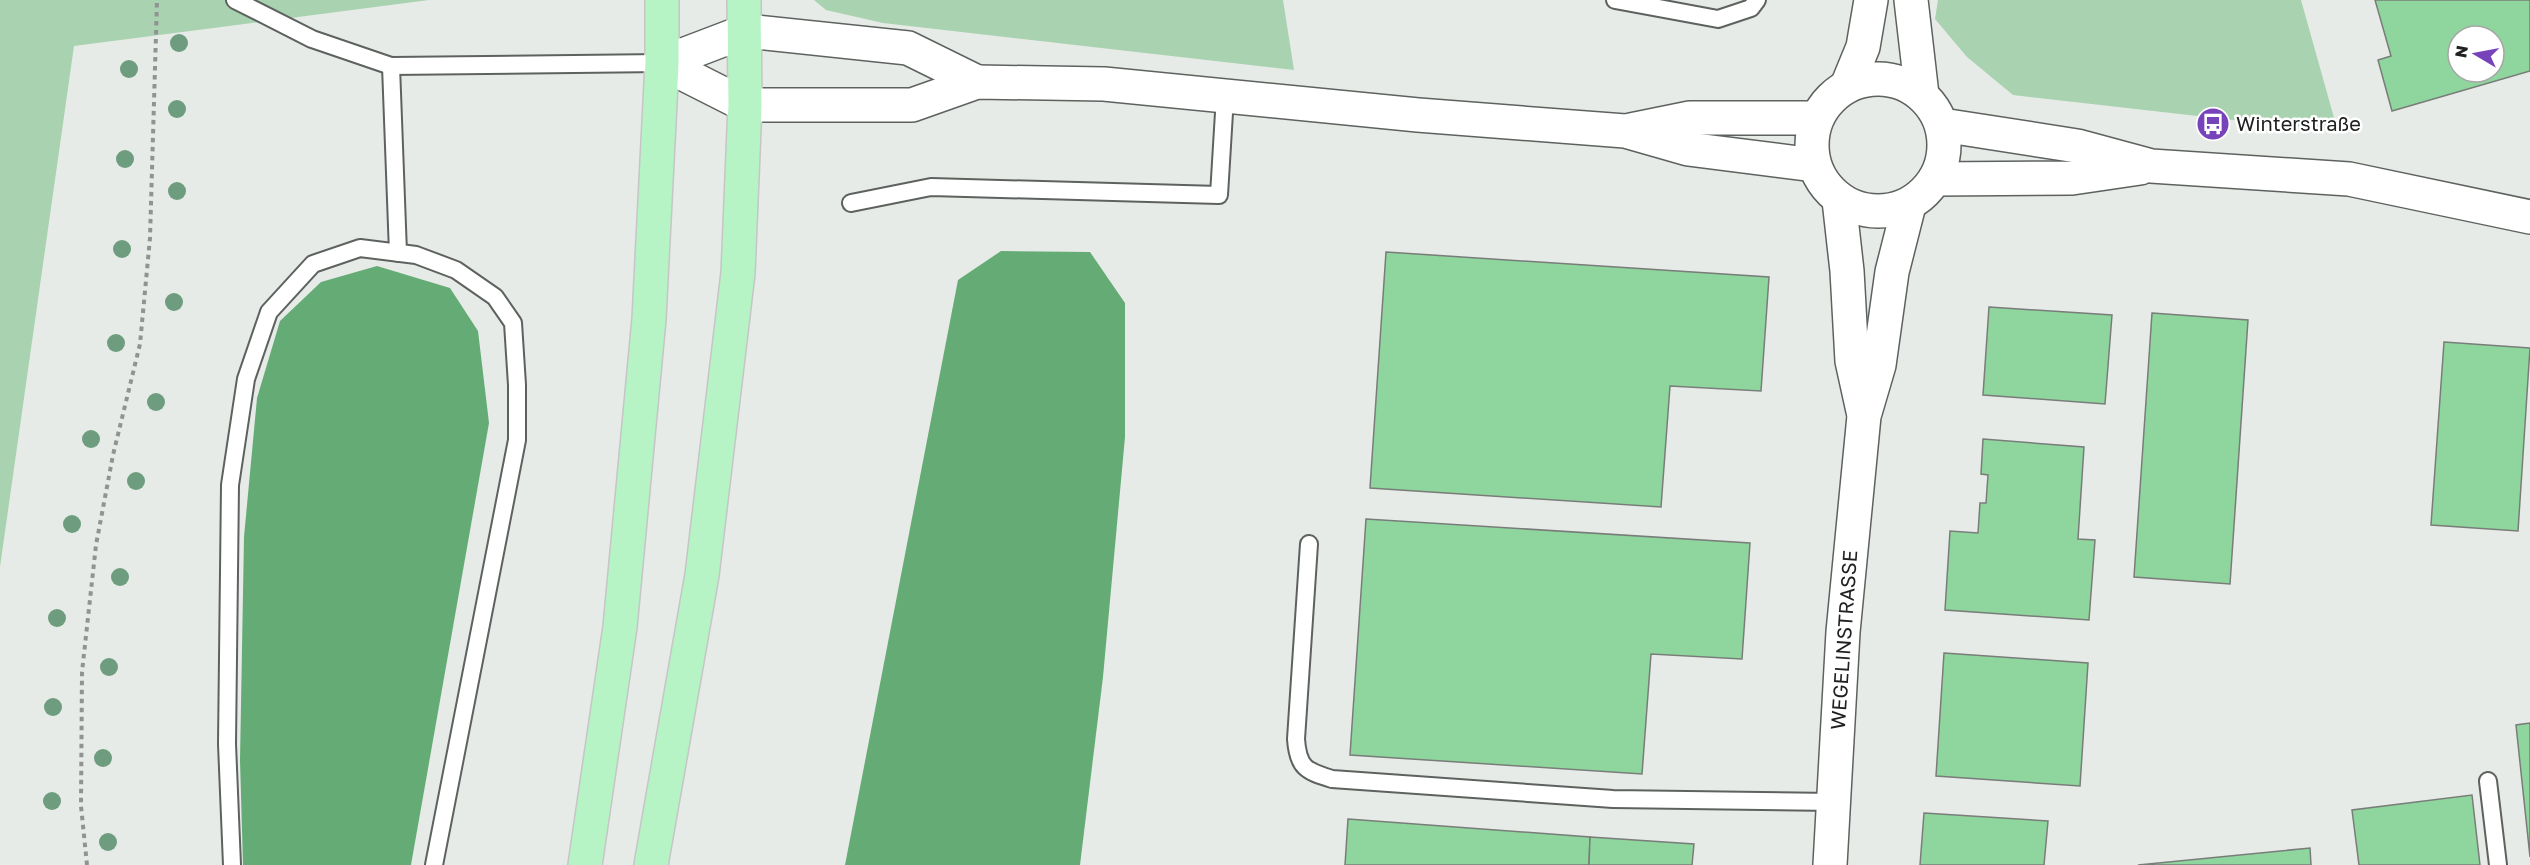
<svg xmlns="http://www.w3.org/2000/svg" width="2530" height="865" font-family="'Golos Text',sans-serif">
	<style>
		.green { fill: #a9d2b0 }
		.water { fill: #65ab75 }
		.building { fill: #8fd69e; stroke: #797d79; stroke-width: 1.5; fill-rule: evenodd }
		.lines { fill: none; stroke-linecap: round; stroke-linejoin: round }
		.lane-casing { stroke: #5e625f; stroke-width: 20 }
		.street-casing { stroke: #5e625f; stroke-width: 36 }
		.primary-casing { stroke: #c5c6c5; stroke-width: 36 }
		.path { stroke: #909391; stroke-width: 4; stroke-dasharray: 4.5 4.5; stroke-linecap: butt }
		.lane { stroke: #fff; stroke-width: 16 }
		.street { stroke: #fff; stroke-width: 33 }
		.primary { stroke: #b6f3c5; stroke-width: 33 }
		.tree { fill: #6d9c7e }
		.labels { text-anchor: middle; stroke-width: 5; stroke-linejoin: round; paint-order: stroke }
		.poi-label { font-size: 20px; fill: #202221; stroke: #fff; text-anchor: start }
		.street-label { font-size: 20px; fill: #202221; stroke: #fff }
	</style>
	<rect width="100%" height="100%" fill="#e7ebe7"/>
	<!-- green -->
	<g class="green">
		<polygon points="0,0 429,0 74,46 0,567"/>
		<polygon points="814,0 1283,0 1294,70 883,23 826,10"/>
		<polygon points="1938,0 2301,0 2338,132 2013,95 1967,57 1935,19"/>
	</g>
	<!-- water -->
	<g class="water">
		<polygon points="1001,251 1090,252 1125,303 1125,437 1103,677 1080,865 845,865 958,280"/>
		<polygon points="377,266 450,288 478,331 489,423 411,865 243,865 240,760 244,537 257,398 280,321 321,282"/>
	</g>
	<!-- building -->
	<g class="building">
		<path d="M2375 0H2530V71L2392 111 2378 60 2391 56ZM2458 36H2494V72H2458Z"/>
		<polygon points="1386,252 1769,277 1761,391 1670,386 1661,507 1370,488"/>
		<polygon points="1989,307 2112,315 2105,404 1983,395"/>
		<polygon points="2152,313 2248,320 2230,584 2134,577"/>
		<polygon points="2444,342 2530,348 2518,531 2431,525"/>
		<polygon points="1983,439 2084,447 2078,539 2095,540 2089,620 1945,610 1950,531 1978,533 1980,503 1986,503 1988,475 1981,474"/>
		<polygon points="1366,519 1750,543 1742,659 1651,654 1642,774 1350,755"/>
		<polygon points="1944,653 2088,663 2080,786 1936,776"/>
		<polygon points="2530,723 2530,857 2516,725"/>
		<polygon points="2472,795 2480,865 2359,865 2352,810"/>
		<polygon points="1924,813 2048,821 2044,865 1920,865"/>
		<polygon points="1348,819 1590,837 1589,865 1345,865"/>
		<polygon points="1590,837 1694,844 1692,865 1589,865"/>
		<polygon points="2310,848 2311,865 2138,865"/>
	</g>
	<g class="lines">
		<!-- lane casing -->
		<g class="lane-casing">
			<g id="lane">
				<polyline points="235,0 312,39 391,66 662,63"/>
				<polyline points="1615,0 1718,19 1751,8 1757,0"/>
				<polyline points="391,66 398,253"/>
				<polyline points="851,203 931,187 1219,195 1225,96"/>
				<path d="M1309 544 1296 739C1298 768 1306 771 1332 779L1613 799 1834 802"/>
				<polyline points="2488,781 2498,865"/>
				<polyline points="232,865 227,744 230,485 246,379 269,312 313,264 360,248 416,255 456,270 495,297 513,323 517,385 517,440 434,865"/>
			</g>
		</g>
		<!-- street casing -->
		<g class="street-casing">
			<g id="street">
				<polyline points="1911,0 1922,95"/>
				<polyline points="662,63 745,105 912,105 977,82 1104,84 1418,115 1625,131 1688,149 1814,165"/>
				<polyline points="662,63 746,31 908,48 977,82"/>
				<circle cx="1878" cy="145" r="66"/>
				<polyline points="1847,86 1863,47 1871,0"/>
				<polyline points="1942,125 2077,146 2151,166 2349,179 2530,217"/>
				<polyline points="1631,130 1690,118 1817,118"/>
				<polyline points="1935,179 2072,178 2140,168"/>
				<polyline points="1839,200 1847,271 1852,361 1863,411"/>
				<polyline points="1830,865 1843,632 1864,416 1879,365 1892,272 1909,205"/>
			</g>
		</g>
		<!-- primary casing -->
		<g class="primary-casing">
			<g id="primary">
				<polyline points="585,865 620,627 649,319 662,63 662,0"/>
				<polyline points="651,865 702,575 738,273 745,105 744,0"/>
			</g>
		</g>
		<!-- path -->
		<polyline class="path" points="87,865 81,806 82,672 96,545 113,455 140,344 150,238 157,0"/>
		<!-- lane -->
		<use href="#lane" class="lane"/>
		<!-- street -->
		<use href="#street" class="street"/>
		<!-- primary -->
		<use href="#primary" class="primary"/>
	</g>
	<!-- trees -->
	<g class="tree">
		<circle cx="179" cy="43" r="9"/>
		<circle cx="129" cy="69" r="9"/>
		<circle cx="177" cy="109" r="9"/>
		<circle cx="125" cy="159" r="9"/>
		<circle cx="177" cy="191" r="9"/>
		<circle cx="122" cy="249" r="9"/>
		<circle cx="174" cy="302" r="9"/>
		<circle cx="116" cy="343" r="9"/>
		<circle cx="156" cy="402" r="9"/>
		<circle cx="91" cy="439" r="9"/>
		<circle cx="136" cy="481" r="9"/>
		<circle cx="72" cy="524" r="9"/>
		<circle cx="120" cy="577" r="9"/>
		<circle cx="57" cy="618" r="9"/>
		<circle cx="109" cy="667" r="9"/>
		<circle cx="53" cy="707" r="9"/>
		<circle cx="103" cy="758" r="9"/>
		<circle cx="52" cy="801" r="9"/>
		<circle cx="108" cy="842" r="9"/>
	</g>
	<!-- icons -->
	<defs>
		<g id="bus-disc" transform="scale(1.725)"><circle r="9.5" fill="#7743bb" stroke="#fff"/><path d="M-5-6H5V4H4V6H2V4H-2V6H-4V4H-5ZM-3.5-4V0h7V-4ZM-3.5 1.2v1.5H-2V1.2ZM2 1.2v1.5H3.5V1.2Z" fill="#fff"/></g>
	</defs>
	<g fill-rule="evenodd">
		<use href="#bus-disc" x="2213" y="124"/>
	</g>
	<g class="labels">
		<!-- poi labels -->
		<g class="poi-label">
			<text x="2236" y="131">Winterstraße</text>
		</g>
		<!-- street labels -->
		<g class="street-label">
			<text transform="translate(1844 640) rotate(-86)" y="7">WEGELINSTRASSE</text>
		</g>
	</g>
	<!-- north arrow -->
	<g transform="translate(2476 54) rotate(280)"><circle r="28" fill="#ffffff" stroke="#a6a7a6" stroke-width="1.5"/>
	<path d="M0-4.5L10 22L0 15L-10 22Z" fill="#7743bb"/>
	<text y="-9" font-size="16" font-weight="bold" text-anchor="middle" fill="#202221">N</text>
	</g>
</svg>
